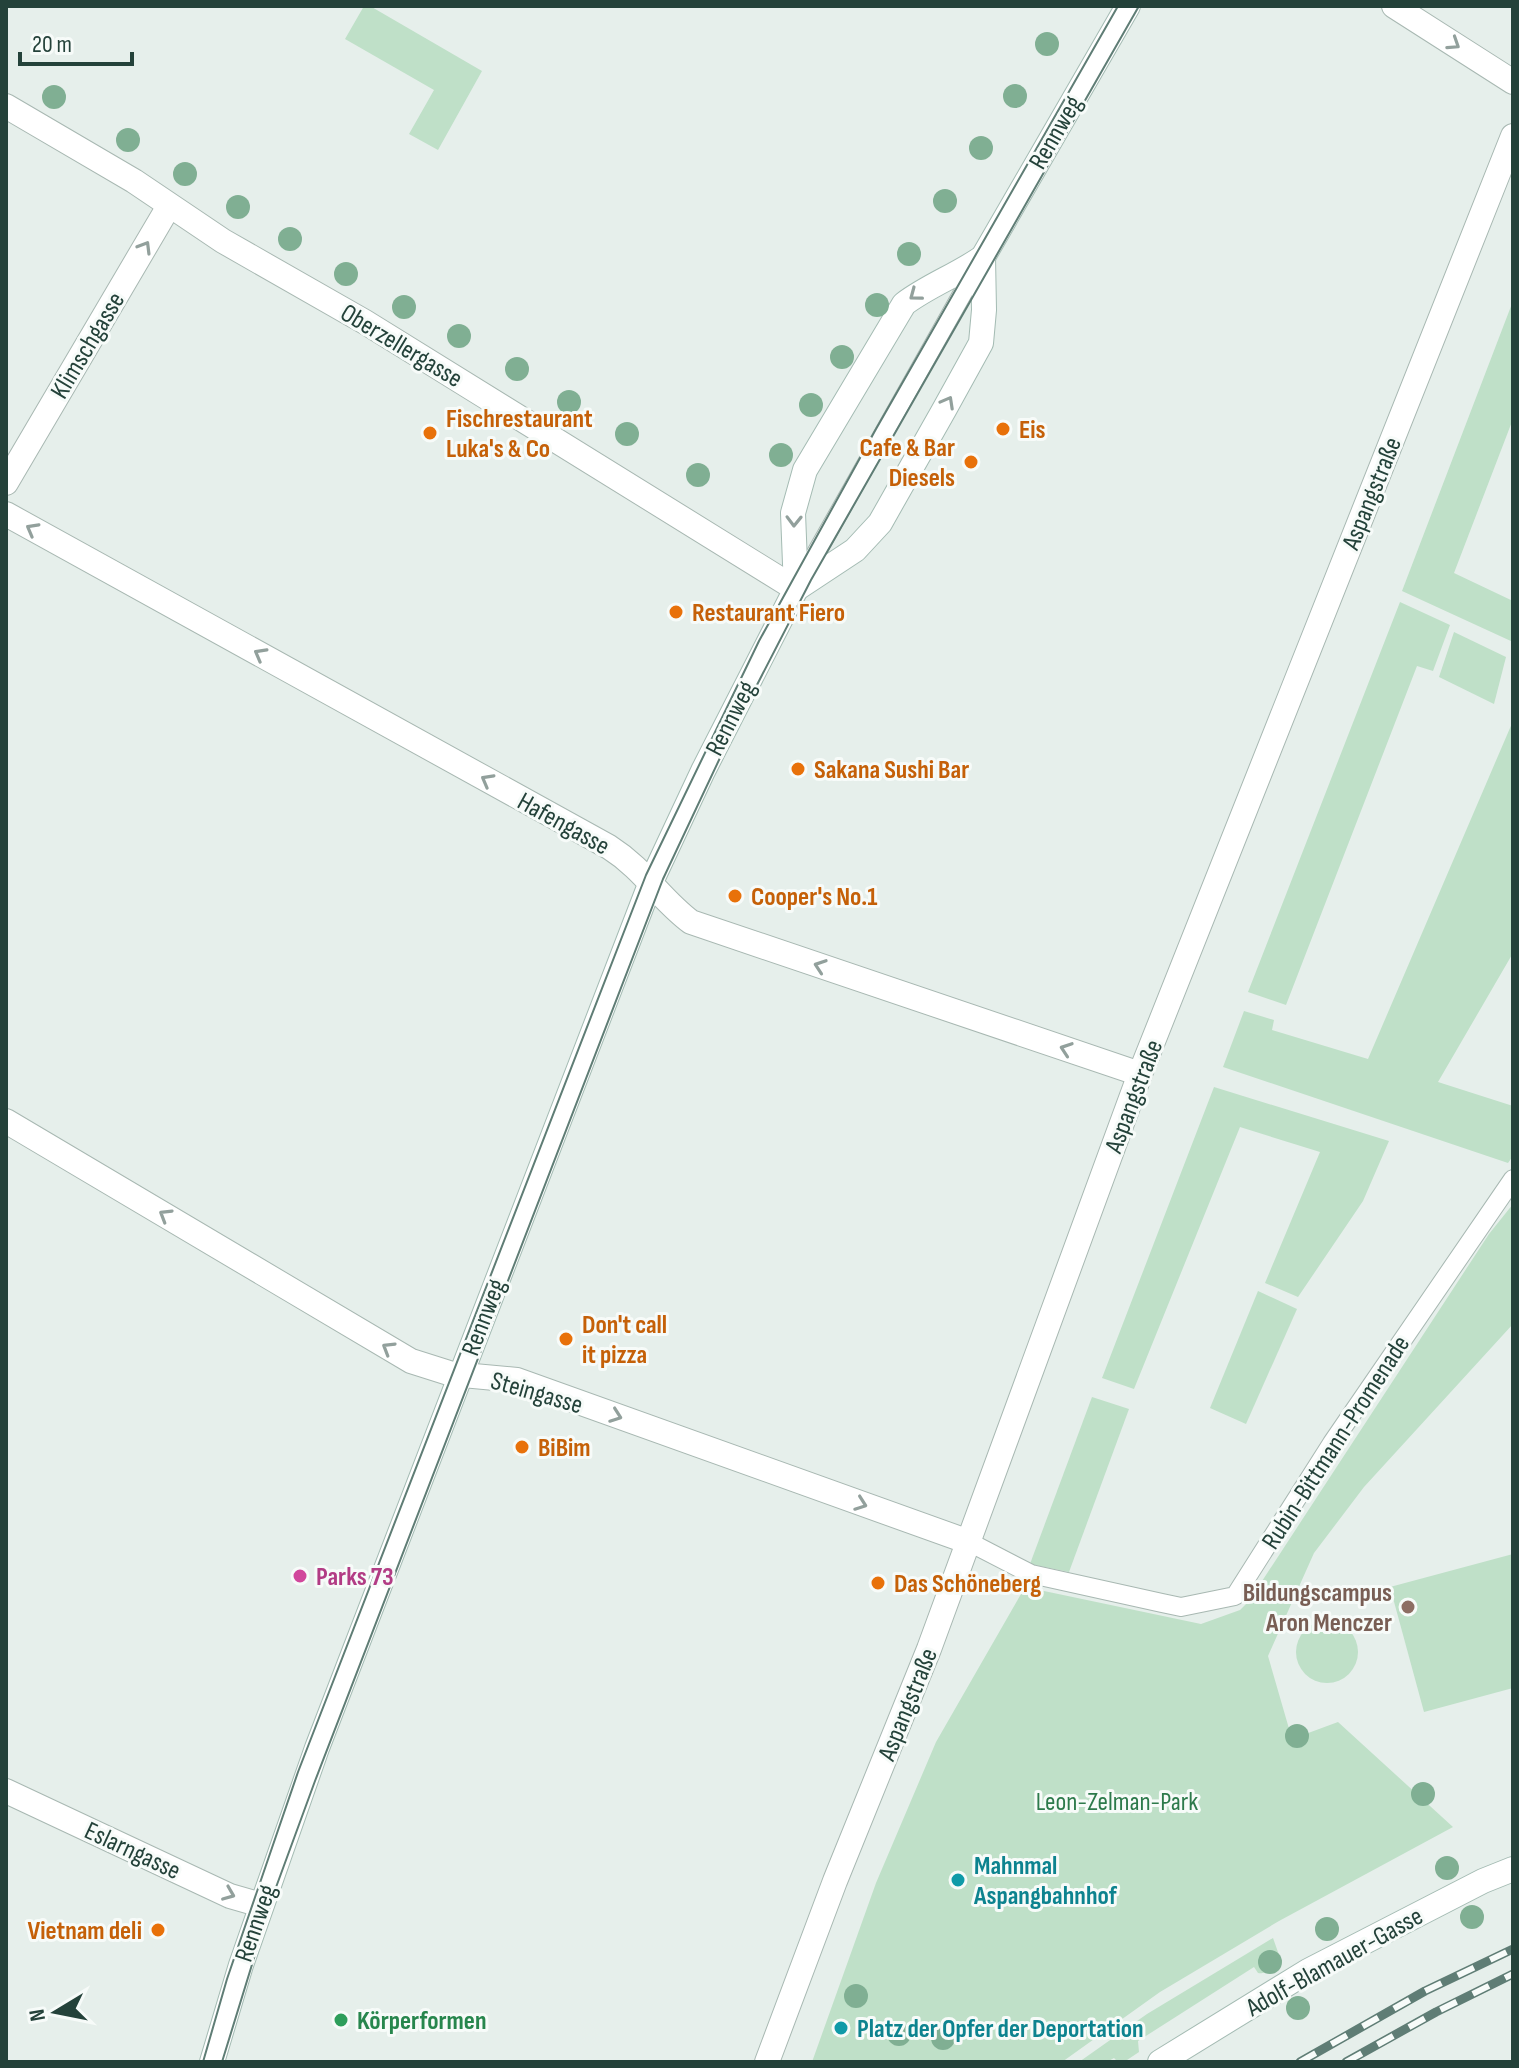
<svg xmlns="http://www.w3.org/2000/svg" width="1519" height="2068" font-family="'Sofia Sans Condensed',sans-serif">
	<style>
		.green { fill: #bfe0c8 }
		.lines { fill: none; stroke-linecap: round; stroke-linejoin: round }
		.lane-casing { stroke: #a8b8b2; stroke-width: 20 }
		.street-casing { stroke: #a8b8b2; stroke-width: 26 }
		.secondary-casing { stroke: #a4bbb3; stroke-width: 26 }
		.lane { stroke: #fff; stroke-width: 18 }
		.street { stroke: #fff; stroke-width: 24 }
		.secondary { stroke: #fff; stroke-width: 24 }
		.tram { stroke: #5f7d75; stroke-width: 2 }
		.rail-casing { stroke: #5f7d75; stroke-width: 9 }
		.rail { stroke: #f7fbf9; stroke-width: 6; stroke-dasharray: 18; stroke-linecap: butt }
		.tree { fill: #80af93 }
		.oneway { stroke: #92a09c }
		.food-dot { fill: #e8710a; stroke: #f7fbf9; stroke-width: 3 }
		.hotel-dot { fill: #d1479c; stroke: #f7fbf9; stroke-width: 3 }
		.education-dot { fill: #8d6e63; stroke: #f7fbf9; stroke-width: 3 }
		.culture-dot { fill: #0f9aa8; stroke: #f7fbf9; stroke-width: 3 }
		.leisure-dot { fill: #2e9e5b; stroke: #f7fbf9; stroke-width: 3 }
		.labels { text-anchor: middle; stroke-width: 6; stroke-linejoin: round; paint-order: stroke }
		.street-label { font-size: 26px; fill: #24423a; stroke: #f7fbf9 }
		.food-label { font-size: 26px; font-weight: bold; fill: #c56008; stroke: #f7fbf9; text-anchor: start }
		.hotel-label { font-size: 26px; font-weight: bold; fill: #b23c85; stroke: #f7fbf9; text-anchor: start }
		.education-label { font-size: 26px; font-weight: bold; fill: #785e54; stroke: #f7fbf9; text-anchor: end }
		.park-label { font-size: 26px; fill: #2d7a4b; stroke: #f7fbf9 }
		.culture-label { font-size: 26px; font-weight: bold; fill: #0d838f; stroke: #f7fbf9; text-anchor: start }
		.leisure-label { font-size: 26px; font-weight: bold; fill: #27864d; stroke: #f7fbf9; text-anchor: start }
	</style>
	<rect width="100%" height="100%" fill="#e6efeb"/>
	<!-- green -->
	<g class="green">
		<polygon points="364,6 370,6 482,71 438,150 409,134 434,90 345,39"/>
		<polygon points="1513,301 1513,419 1454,573 1513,601 1513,642 1402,591"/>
		<polygon points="1400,602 1450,625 1433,671 1417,666 1286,1005 1248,992"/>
		<polygon points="1454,632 1506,657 1494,704 1439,677"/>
		<polygon points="1513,721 1513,953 1438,1082 1513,1106 1513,1156 1508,1163 1223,1067 1244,1011 1274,1020 1272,1030 1368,1059"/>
		<polygon points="1214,1087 1389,1141 1363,1201 1298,1297 1265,1283 1320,1152 1240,1127 1134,1389 1102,1378"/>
		<polygon points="1513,1204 1513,1324 1364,1487 1314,1553 1268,1656 1292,1739 1338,1722 1453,1827 1279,1921 1160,1992 1062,2062 812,2062 876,1883 936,1742 1025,1587 1201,1624 1240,1610 1249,1601 1489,1234"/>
		<polygon points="1258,1291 1297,1309 1246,1424 1210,1408"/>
		<polygon points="1092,1397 1129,1409 1069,1572 1030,1564"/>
		<polygon points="1513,1554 1513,1688 1424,1712 1390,1587"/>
		<circle cx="1327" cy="1652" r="31"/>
		<path d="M1273 1938 1279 1955C1276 1965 1270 1975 1258 1973L1254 1967 1138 2041 1139 2052 1124 2062 1117 2061 1114 2058 1107 2062H1079L1147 2014Z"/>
	</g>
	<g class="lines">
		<!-- lane casing -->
		<g class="lane-casing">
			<g id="lane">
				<polyline points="797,587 983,257"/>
				<polyline points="969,1542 1031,1574 1162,1603 1181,1607 1235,1596 1332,1443 1513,1179"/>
			</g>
		</g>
		<!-- street casing -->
		<g class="street-casing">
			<g id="street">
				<polyline points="1394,6 1513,82"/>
				<polyline points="6,106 134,181 223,241 365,322 796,589"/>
				<polyline points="6,483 169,206"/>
				<path d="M6 514 609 847C645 870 659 898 691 922L1140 1074"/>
				<polyline points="6,1121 411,1361 452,1374 517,1380 969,1542"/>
				<polyline points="6,1791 230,1896 261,1905"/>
				<polyline points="767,2062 835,1881 929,1649 1140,1074 1513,136"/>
			</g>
		</g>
		<!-- secondary casing -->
		<g class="secondary-casing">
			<g id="secondary">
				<polyline points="796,589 855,550 880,523 944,410 981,343 984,310 983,257"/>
				<path d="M212 2062 241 1965 317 1748 651 882 703 771 796 589 793 513 805 470 904 304C929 285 958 275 983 257L1128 6"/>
				<polyline points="1160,2062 1308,1971 1483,1881 1513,1869"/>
			</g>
		</g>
		<!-- lane -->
		<use href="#lane" class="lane"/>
		<!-- street -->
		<use href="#street" class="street"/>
		<!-- secondary -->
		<use href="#secondary" class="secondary"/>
		<!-- tram -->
		<g class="tram">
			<polyline points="203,2062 227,1979 298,1772 646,875 759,641 876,429 1118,6"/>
			<polyline points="222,2062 275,1890 315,1781 663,879 727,743 811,580 1139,6"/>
		</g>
		<!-- rail casing -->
		<g class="rail-casing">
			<g id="rail">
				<polyline points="1300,2062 1425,1991 1513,1949"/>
				<polyline points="1346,2062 1436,2012 1513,1974"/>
			</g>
		</g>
		<!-- rail -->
		<use href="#rail" class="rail"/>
	</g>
	<!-- trees -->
	<g class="tree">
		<circle cx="1047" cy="44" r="12"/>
		<circle cx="1015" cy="96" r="12"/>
		<circle cx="54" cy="97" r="12"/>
		<circle cx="128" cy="140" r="12"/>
		<circle cx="981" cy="148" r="12"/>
		<circle cx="185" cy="174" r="12"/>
		<circle cx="945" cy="201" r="12"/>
		<circle cx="238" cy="207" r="12"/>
		<circle cx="290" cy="239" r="12"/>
		<circle cx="909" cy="254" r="12"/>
		<circle cx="346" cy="274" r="12"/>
		<circle cx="877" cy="305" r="12"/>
		<circle cx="404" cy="307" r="12"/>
		<circle cx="459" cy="336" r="12"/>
		<circle cx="842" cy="357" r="12"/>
		<circle cx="517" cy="369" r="12"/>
		<circle cx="569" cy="402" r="12"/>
		<circle cx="811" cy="405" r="12"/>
		<circle cx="627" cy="434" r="12"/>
		<circle cx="781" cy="455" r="12"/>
		<circle cx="698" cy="475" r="12"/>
		<circle cx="1297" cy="1736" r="12"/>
		<circle cx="1423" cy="1794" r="12"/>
		<circle cx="1447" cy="1868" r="12"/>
		<circle cx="1472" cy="1917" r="12"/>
		<circle cx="1327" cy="1929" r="12"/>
		<circle cx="1270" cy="1962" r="12"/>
		<circle cx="856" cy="1996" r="12"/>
		<circle cx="1298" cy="2008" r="12"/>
		<circle cx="899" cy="2034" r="12"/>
		<circle cx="943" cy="2038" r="12"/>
	</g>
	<!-- one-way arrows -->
	<defs><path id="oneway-chevron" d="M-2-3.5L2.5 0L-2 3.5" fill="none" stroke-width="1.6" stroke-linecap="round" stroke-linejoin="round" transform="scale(2)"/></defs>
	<g class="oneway">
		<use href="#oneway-chevron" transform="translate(1454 44) rotate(33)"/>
		<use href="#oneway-chevron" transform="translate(145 247) rotate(-59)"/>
		<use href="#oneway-chevron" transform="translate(915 295) rotate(143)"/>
		<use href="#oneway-chevron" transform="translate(948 402) rotate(-61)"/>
		<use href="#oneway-chevron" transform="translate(794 521) rotate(91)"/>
		<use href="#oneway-chevron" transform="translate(32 529) rotate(-151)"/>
		<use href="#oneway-chevron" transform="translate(260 654) rotate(-151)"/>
		<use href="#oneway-chevron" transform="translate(487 780) rotate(-151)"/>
		<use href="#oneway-chevron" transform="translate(820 966) rotate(-161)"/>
		<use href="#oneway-chevron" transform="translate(1066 1049) rotate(-161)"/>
		<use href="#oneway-chevron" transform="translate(165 1215) rotate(-149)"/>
		<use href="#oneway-chevron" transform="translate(388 1348) rotate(-149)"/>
		<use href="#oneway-chevron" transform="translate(616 1416) rotate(20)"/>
		<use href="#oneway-chevron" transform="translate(861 1504) rotate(20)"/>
		<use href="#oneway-chevron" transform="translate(229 1894) rotate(22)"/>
	</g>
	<!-- markers -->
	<g class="food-dot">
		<circle cx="1003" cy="429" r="8"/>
		<circle cx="430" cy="433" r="8"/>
		<circle cx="971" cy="462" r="8"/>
		<circle cx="676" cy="612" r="8"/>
		<circle cx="798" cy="769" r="8"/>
		<circle cx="735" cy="896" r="8"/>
		<circle cx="566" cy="1339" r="8"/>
		<circle cx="522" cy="1447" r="8"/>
		<circle cx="878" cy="1583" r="8"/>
		<circle cx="158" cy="1930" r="8"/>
	</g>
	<circle class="hotel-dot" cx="300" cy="1576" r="8"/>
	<circle class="education-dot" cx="1408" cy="1607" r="8"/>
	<g class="culture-dot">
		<circle cx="958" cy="1880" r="8"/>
		<circle cx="841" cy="2028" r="8"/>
	</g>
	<circle class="leisure-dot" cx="341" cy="2020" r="8"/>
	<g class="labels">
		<!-- street labels -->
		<g class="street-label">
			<text transform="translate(1055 132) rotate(-60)" y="9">Rennweg</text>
			<text transform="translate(87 345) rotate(-59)" y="9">Klimschgasse</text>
			<text transform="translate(402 345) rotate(31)" y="9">Oberzellergasse</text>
			<text transform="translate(1371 493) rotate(-68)" y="9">Aspangstraße</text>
			<text transform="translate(730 718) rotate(-63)" y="9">Rennweg</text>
			<text transform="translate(564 823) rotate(29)" y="9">Hafengasse</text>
			<text transform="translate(1133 1096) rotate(-69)" y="9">Aspangstraße</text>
			<text transform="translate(483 1317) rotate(-69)" y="9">Rennweg</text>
			<text transform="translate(537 1392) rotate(16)" y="9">Steingasse</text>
			<text transform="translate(1335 1442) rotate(-57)" y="9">Rubin-Bittmann-Promenade</text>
			<text transform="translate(907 1704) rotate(-68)" y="9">Aspangstraße</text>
			<text transform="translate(133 1850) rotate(25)" y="9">Eslarngasse</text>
			<text transform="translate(255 1923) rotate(-71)" y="9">Rennweg</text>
			<text transform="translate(1334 1961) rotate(-29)" y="9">Adolf-Blamauer-Gasse</text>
		</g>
		<!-- food labels -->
		<g class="food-label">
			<text x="446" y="427">Fischrestaurant<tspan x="446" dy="30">Luka's &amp; Co</tspan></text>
			<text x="1019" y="438">Eis</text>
			<text x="955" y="456" text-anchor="end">Cafe &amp; Bar<tspan x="955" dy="30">Diesels</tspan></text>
			<text x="692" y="621">Restaurant Fiero</text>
			<text x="814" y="778">Sakana Sushi Bar</text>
			<text x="751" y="905">Cooper's No.1</text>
			<text x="582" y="1333">Don't call<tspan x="582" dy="30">it pizza</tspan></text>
			<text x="538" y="1456">BiBim</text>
			<text x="894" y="1592">Das Schöneberg</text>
			<text x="142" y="1939" text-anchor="end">Vietnam deli</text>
		</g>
		<!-- hotel labels -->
		<g class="hotel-label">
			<text x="316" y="1585">Parks 73</text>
		</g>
		<!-- education labels -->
		<g class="education-label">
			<text x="1392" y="1601">Bildungscampus<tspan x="1392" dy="30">Aron Menczer</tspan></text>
		</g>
		<!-- park labels -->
		<g class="park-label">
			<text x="1117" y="1810">Leon-Zelman-Park</text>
		</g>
		<!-- culture labels -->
		<g class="culture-label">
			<text x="974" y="1874">Mahnmal<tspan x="974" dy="30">Aspangbahnhof</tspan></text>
			<text x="857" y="2037">Platz der Opfer der Deportation</text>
		</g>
		<!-- leisure labels -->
		<g class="leisure-label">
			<text x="357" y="2029">Körperformen</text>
		</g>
	</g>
	<!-- border -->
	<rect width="1519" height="2068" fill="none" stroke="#24423a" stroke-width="16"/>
	<!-- north arrow -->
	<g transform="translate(56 2012) rotate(260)" stroke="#f7fbf9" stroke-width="6" paint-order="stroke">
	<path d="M0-6L14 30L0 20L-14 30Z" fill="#24423a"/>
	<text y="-12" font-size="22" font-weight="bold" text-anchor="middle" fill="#24423a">N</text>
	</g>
	<!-- scale -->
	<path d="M20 52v12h112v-12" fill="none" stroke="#24423a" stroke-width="4"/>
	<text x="32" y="52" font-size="24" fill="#24423a" stroke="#f7fbf9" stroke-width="6" paint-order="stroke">20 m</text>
</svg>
